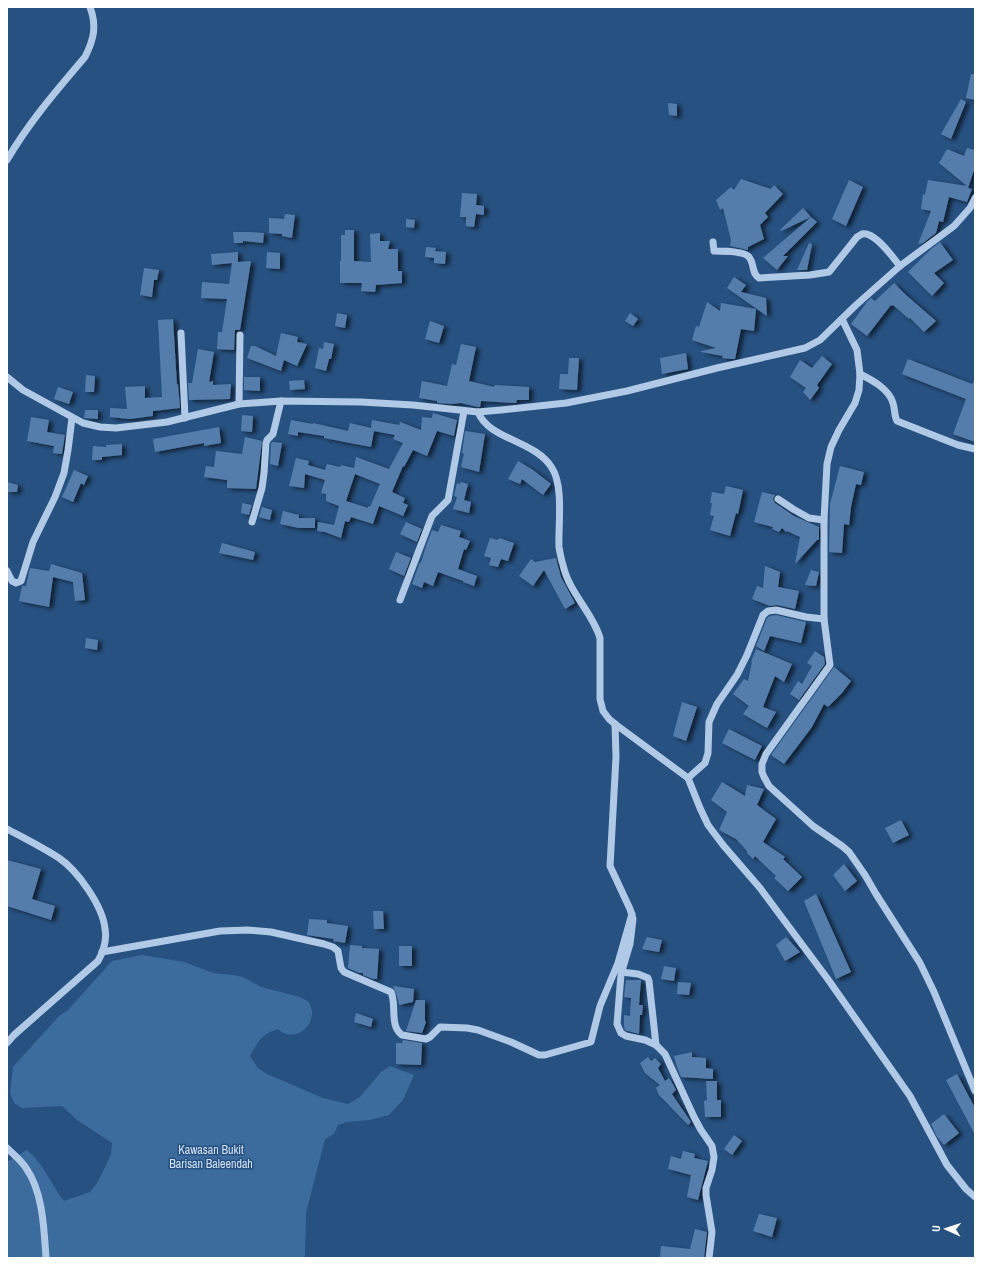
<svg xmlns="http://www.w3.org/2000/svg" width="982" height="1265" font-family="'Archivo Narrow',sans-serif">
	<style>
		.green { fill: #3c6b9e }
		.building { fill: #547dab; fill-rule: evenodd; filter: url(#shadow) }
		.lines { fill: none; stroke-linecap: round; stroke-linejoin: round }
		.minor { stroke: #afc9e6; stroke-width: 7 }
		.labels { text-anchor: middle; stroke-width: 3; stroke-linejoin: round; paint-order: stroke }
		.park-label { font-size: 12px; fill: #d2e3f5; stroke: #275181 }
	</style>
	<defs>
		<filter id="shadow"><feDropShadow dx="4" dy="2" stdDeviation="2" flood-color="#0009"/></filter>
	</defs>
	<rect width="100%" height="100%" fill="#275181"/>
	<!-- green -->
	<path class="green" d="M142 955 184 962 213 973 233 975 243 977 261 987 300 997 309 1002C310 1005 311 1008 312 1011 313 1025 300 1038 286 1034 284 1033 280 1031 278 1029 260 1035 259 1041 250 1056L258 1068 267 1074 323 1098 348 1104 360 1097 381 1072 390 1066 414 1075 403 1100 389 1115 370 1120 347 1122 338 1125 334 1134 325 1139 306 1213 305 1258H7V1162L27 1150C43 1163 51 1184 64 1201L90 1192 97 1183 106 1165 111 1154 112 1143 77 1120 62 1106 22 1108 14 1103 10 1093 13 1067 59 1016 68 1010 112 961Z"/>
	<!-- building -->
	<g class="building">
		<polygon points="971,74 975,74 975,100 966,98"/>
		<polygon points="961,99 966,102 951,139 941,134"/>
		<polygon points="668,103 677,104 677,116 669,115"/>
		<polygon points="967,148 975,150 975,167 968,188 972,189 967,202 949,197 943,222 939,221 936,233 923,243 918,244 931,211 921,209 923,194 925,195 928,180 967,186 939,163 947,149 964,156"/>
		<polygon points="741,179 771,189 774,185 783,194 765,213 768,217 760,225 764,239 748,247 748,250 730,246 731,240 723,208 720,210 716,200 731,187 734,190"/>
		<polygon points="849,180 863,187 846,226 832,219"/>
		<polygon points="462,193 477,194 476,205 484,206 484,215 476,214 474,227 466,226 466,217 460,217"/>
		<polygon points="803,208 811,217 781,231 780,230"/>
		<polygon points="285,214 295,215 292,238 282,236 282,234 269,233 269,218 284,219"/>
		<polygon points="811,217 817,222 783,256 788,256 777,270 763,258"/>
		<polygon points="406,219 415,220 414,228 406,227"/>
		<polygon points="345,230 354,230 354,261 371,262 370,234 380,233 380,241 390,241 388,249 398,249 398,271 402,271 402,283 376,285 375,292 361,291 362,283 340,283 340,261 341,261 341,235 345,235"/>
		<polygon points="233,232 249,232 264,233 263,243 243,241 243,243 234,243"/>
		<polygon points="940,242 953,260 934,273 944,283 932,296 908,272 931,249"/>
		<polygon points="809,243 812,244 807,270 797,270"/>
		<polygon points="426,247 436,248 435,251 446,252 445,264 434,263 434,258 425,257"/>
		<polygon points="238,252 238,262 251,261 240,330 235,330 234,350 217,349 218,332 222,332 227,299 201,298 202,282 229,284 232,263 212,265 211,254"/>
		<polygon points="267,252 280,253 280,269 266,268"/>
		<polygon points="144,268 159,270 157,280 154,280 152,297 140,295"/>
		<polygon points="734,277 746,285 741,292 766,298 767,316 727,288"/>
		<polygon points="894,283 906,295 936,321 924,332 910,318 909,319 893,305 892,306 891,305 867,336 851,324 867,302 871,298 875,301"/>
		<polygon points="707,302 720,311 721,303 756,309 754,331 741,329 735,359 732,359 722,358 723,356 701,352 701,351 716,348 692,340 696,326 699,327"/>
		<polygon points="337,313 347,315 345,328 335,326"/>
		<polygon points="630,313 638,319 633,326 625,321"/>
		<polygon points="173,319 177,385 178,384 180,408 153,411 153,416 130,419 110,417 110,408 127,409 125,387 145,386 145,398 162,397 158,320"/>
		<polygon points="430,321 444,326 439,343 425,339"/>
		<polygon points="281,333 298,337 297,342 307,344 297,366 284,360 281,371 247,358 251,346 255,346 276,356"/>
		<polygon points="324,342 334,344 331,359 329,359 326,371 315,368 319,348 323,349"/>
		<polygon points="461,344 476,347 469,381 494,387 495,385 529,387 529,400 517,400 516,403 515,403 481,401 480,407 478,407 461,403 452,404 437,403 437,401 419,398 422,381 447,386 452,364 456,365"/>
		<polygon points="198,349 214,352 209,382 213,381 213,385 231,384 230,399 189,400 188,383 192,383"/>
		<polygon points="686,353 688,369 662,374 660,358"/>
		<polygon points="822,356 832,364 817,385 819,388 810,400 803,392 806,388 790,377 800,360 812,368"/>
		<polygon points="569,358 579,358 577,390 559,389 560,374 568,374"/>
		<polygon points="908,359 972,384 975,379 975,442 953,434 966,399 902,374"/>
		<polygon points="86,375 95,376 94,392 85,392"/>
		<polygon points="244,377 260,377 260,391 244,390"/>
		<polygon points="304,380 305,389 290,390 289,381"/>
		<polygon points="58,387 73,392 69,404 54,399"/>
		<polygon points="85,410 98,410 98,419 84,418"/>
		<path d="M433 413 457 420 454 436 437 431 427 456 413 450 404 467 403 466 392 492 405 498 403 503 408 505 403 516 379 506 373 524 351 517 349 522 345 521 341 538 325 532 317 531 318 522 334 525 339 506 326 501V494L321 493 325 480 305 474 304 488 289 486 296 458 309 461 308 465 325 470 327 464 340 467 341 465 354 468 356 457 389 469 403 443 393 439 395 435 374 431 371 447 324 438V436L298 432V436L288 434 291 420 313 424V423L348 431 350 423 371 428 372 420 399 425 400 422 421 430 422 417 432 418ZM355 474 380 484 370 507 368 506V508L346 501Z"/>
		<polygon points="242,415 253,416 252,432 241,431"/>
		<polygon points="31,417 49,420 47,432 65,435 62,454 53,453 54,446 27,441"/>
		<polygon points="219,427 221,443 204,446 204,443 155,452 153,439"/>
		<polygon points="465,431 485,434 479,472 461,467 464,454 462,453"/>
		<polygon points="245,437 262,441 256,489 227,488 227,480 204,477 206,466 214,467 216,451 242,454"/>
		<polygon points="272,442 282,443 278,466 270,464 271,444"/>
		<polygon points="122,444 122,455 102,457 102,460 92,460 93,446 106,447 106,445"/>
		<polygon points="518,461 533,470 551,484 543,495 522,479 520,484 508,479"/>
		<polygon points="840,466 864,472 861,485 856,484 851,507 849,525 844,524 842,553 829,552 830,504"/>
		<polygon points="74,470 88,476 84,485 81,483 73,502 62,497"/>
		<polygon points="7,482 18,485 17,492 7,492"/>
		<polygon points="461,482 468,484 464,500 471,502 469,513 453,509 457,497 454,496 457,483 460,484"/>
		<polygon points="726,486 743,490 738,514 736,513 730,536 710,530 714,516 710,515 712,503 710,503 712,492 724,494"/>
		<polygon points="762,492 775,495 773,499 775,503 794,516 819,527 819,540 817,540 795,564 800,537 787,531 786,532 782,528 779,532 772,529 773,527 754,522"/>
		<polygon points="242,503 252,505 249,515 241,513"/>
		<polygon points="262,507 272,510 270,520 259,517"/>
		<polygon points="283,511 299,515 299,518 315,518 315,528 299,528 280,524"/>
		<polygon points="406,522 422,529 417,542 400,534"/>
		<polygon points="441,525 461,531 459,537 470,541 466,550 464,549 458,569 477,576 474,586 463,582 463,581 438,572 433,586 424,582 422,588 412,584 420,562 421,563 426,546 432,530 438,532"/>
		<polygon points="490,538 498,540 499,538 514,543 508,561 501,559 498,567 489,565 491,558 484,556"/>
		<polygon points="222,543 255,552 253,560 219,553"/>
		<polygon points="396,552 411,558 404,576 389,569"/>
		<polygon points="556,558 561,577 575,603 565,609 544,570 533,586 519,576 531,559 535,562"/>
		<polygon points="51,564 82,573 85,600 75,601 73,582 53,577 49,607 19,601 22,586 26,586 30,568 49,571"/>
		<polygon points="765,566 780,572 778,587 799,591 795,609 777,605 770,606 752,599 757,586 763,588"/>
		<polygon points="811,570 819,572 816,586 805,585"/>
		<polygon points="776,615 806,622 801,643 770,636 764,651 756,646 767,618 770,616"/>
		<polygon points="86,638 98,640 97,650 85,648"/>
		<polygon points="756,649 792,664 784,682 775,676 763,707 776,712 767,728 743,714 749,706 733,694 744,679 748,681 752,662 751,662"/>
		<polygon points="815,651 824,657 825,664 799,700 790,694 798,681 802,684 812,666 807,663"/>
		<polygon points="834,667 851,681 842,693 828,707 824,704 812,727 784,764 771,755"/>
		<polygon points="682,702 697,707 686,741 673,736"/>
		<polygon points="729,729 762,746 755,760 722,743"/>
		<polygon points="722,782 745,796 747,785 764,789 757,805 776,819 763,842 785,857 783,859 802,877 788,891 774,878 776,876 755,856 753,859 747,853 747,851 736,839 719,830 727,812 711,800"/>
		<polygon points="901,820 909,835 893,843 885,828"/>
		<polygon points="7,860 41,869 32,899 55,906 51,920 7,906"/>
		<polygon points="844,864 857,881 845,891 833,875"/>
		<polygon points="816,894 851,972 836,979 804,901"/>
		<polygon points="373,911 383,911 384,929 374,929"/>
		<polygon points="309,919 327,920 327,923 348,926 345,943 333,941 334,939 307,935"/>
		<polygon points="647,937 662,940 659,952 642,949"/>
		<polygon points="786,937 800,952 785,961 776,945"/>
		<polygon points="350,945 362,946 362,948 379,949 377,979 373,979 363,975 363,973 359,973 348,968"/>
		<rect x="399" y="946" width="13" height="20"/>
		<polygon points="664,966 676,968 674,981 661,979"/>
		<polygon points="626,980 641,980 639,1005 643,1005 642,1015 640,1015 639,1034 628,1031 625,1030 624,1026 624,1015 630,1016 631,998 624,997"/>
		<polygon points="678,982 691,983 689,995 677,994"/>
		<polygon points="393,986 414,989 413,1002 399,1005 397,996"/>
		<polygon points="416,1000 425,1000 425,1021 426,1022 422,1033 406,1031"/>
		<polygon points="356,1013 373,1019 371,1027 354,1022"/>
		<polygon points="403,1040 422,1043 421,1065 396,1064 396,1043 402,1043"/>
		<polygon points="692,1052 692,1057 706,1058 706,1068 713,1069 713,1079 681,1077 677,1067 674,1056"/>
		<polygon points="648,1057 651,1061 655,1058 661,1064 658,1068 665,1081 669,1078 674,1086 676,1090 672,1094 691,1122 688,1125 659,1095 656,1088 660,1085 645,1073 640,1063"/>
		<polygon points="957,1074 975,1108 975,1135 946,1080"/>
		<polygon points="706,1081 717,1081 717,1100 721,1100 721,1117 705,1117 704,1101 707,1100"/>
		<polygon points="944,1114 959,1133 944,1145 937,1137 931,1124"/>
		<polygon points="734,1135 742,1141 732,1155 724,1149"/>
		<polygon points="683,1151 695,1154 694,1158 708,1161 698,1200 687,1197 691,1175 668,1169 671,1156 681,1159"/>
		<polygon points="759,1214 777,1218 772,1237 753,1231"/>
		<polygon points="695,1229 707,1232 704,1258 660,1258 661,1246 690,1249"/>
	</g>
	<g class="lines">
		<!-- minor -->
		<g class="minor">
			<path d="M7 160C29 122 57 90 85 57 94 39 97 26 90 7"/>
			<path d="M713 242 714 251C723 251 742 251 748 256 755 262 751 274 759 278L810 275 829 272 857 237C857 237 862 234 862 234 875 231 893 258 900 266"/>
			<polyline points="842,319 857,350 860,374 859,390 855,403 839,430 831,447 827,464 824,520 824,619 830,665 766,754 762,764 762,772 764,777 769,786 813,826 842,846 849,852 865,875 876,894 920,963 934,992 975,1091"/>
			<polyline points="181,333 185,418"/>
			<path d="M860 374C872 380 889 389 893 403 895 409 894 415 897 421L958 445 975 449"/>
			<polyline points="7,377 23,390 83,423 100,427 116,428 167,422 239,404 281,401 361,402 413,405 478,412 501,410 566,403 627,391 717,368 805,348 820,340 856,305 900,266 954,226 970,208 975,198"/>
			<polyline points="239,404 240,335"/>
			<path d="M478 412C489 440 535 440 552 468 564 487 558 525 559 547 560 553 561 559 563 565 569 593 593 613 600 638V699L603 711 609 719 615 724 688 778 700 808 708 825 723 845 760 888 827 978 910 1096 947 1165 966 1189 975 1197"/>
			<polyline points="778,499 793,509 809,518 824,520"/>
			<polyline points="252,522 262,488 264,473 266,443 267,440 273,434 281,401"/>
			<polyline points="7,571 12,581 16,583 21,581 33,542 55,497 64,473 68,450 72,418"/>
			<polyline points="400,600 432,516 448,500 464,411"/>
			<polyline points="615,724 616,757 610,866 630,909 633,919 630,944 621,974 617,1024 621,1033 626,1036 645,1040 656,1045 665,1054 694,1117 701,1130 712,1146 714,1157 712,1170 706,1188 706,1195 712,1232 709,1258"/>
			<polyline points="688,778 705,763 708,753 709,722 717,704 737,675 747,655 763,615 768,611 776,610 806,617 824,619"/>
			<path d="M7 829C24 838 42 847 59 858 77 870 103 906 105 929 107 940 103 952 98 961L14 1035 7 1043"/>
			<path d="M102 952 220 931 248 930 271 932 324 944 333 947 338 951 341 968 344 972 391 992C397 1005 389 1026 402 1035L426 1039 430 1037 440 1027 467 1028 478 1030 511 1042 539 1055H545L591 1042 600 1006 618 963 632 914"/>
			<polyline points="621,972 638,974 648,978 649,981 656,1045"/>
			<path d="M7 1148C13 1154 21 1160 26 1168 43 1192 44 1229 46 1258"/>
		</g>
	</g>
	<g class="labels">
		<!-- park labels -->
		<g class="park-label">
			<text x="211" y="1154">Kawasan Bukit<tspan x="211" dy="14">Barisan Baleendah</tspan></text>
		</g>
	</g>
	<!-- border -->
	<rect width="982" height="1265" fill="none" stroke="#ffffff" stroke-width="16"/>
	<!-- north arrow -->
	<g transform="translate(946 1229) rotate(273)" stroke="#275181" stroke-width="3" paint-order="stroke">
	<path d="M0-3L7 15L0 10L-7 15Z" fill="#ffffff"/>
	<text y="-6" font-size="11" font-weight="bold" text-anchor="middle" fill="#ffffff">U</text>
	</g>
</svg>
